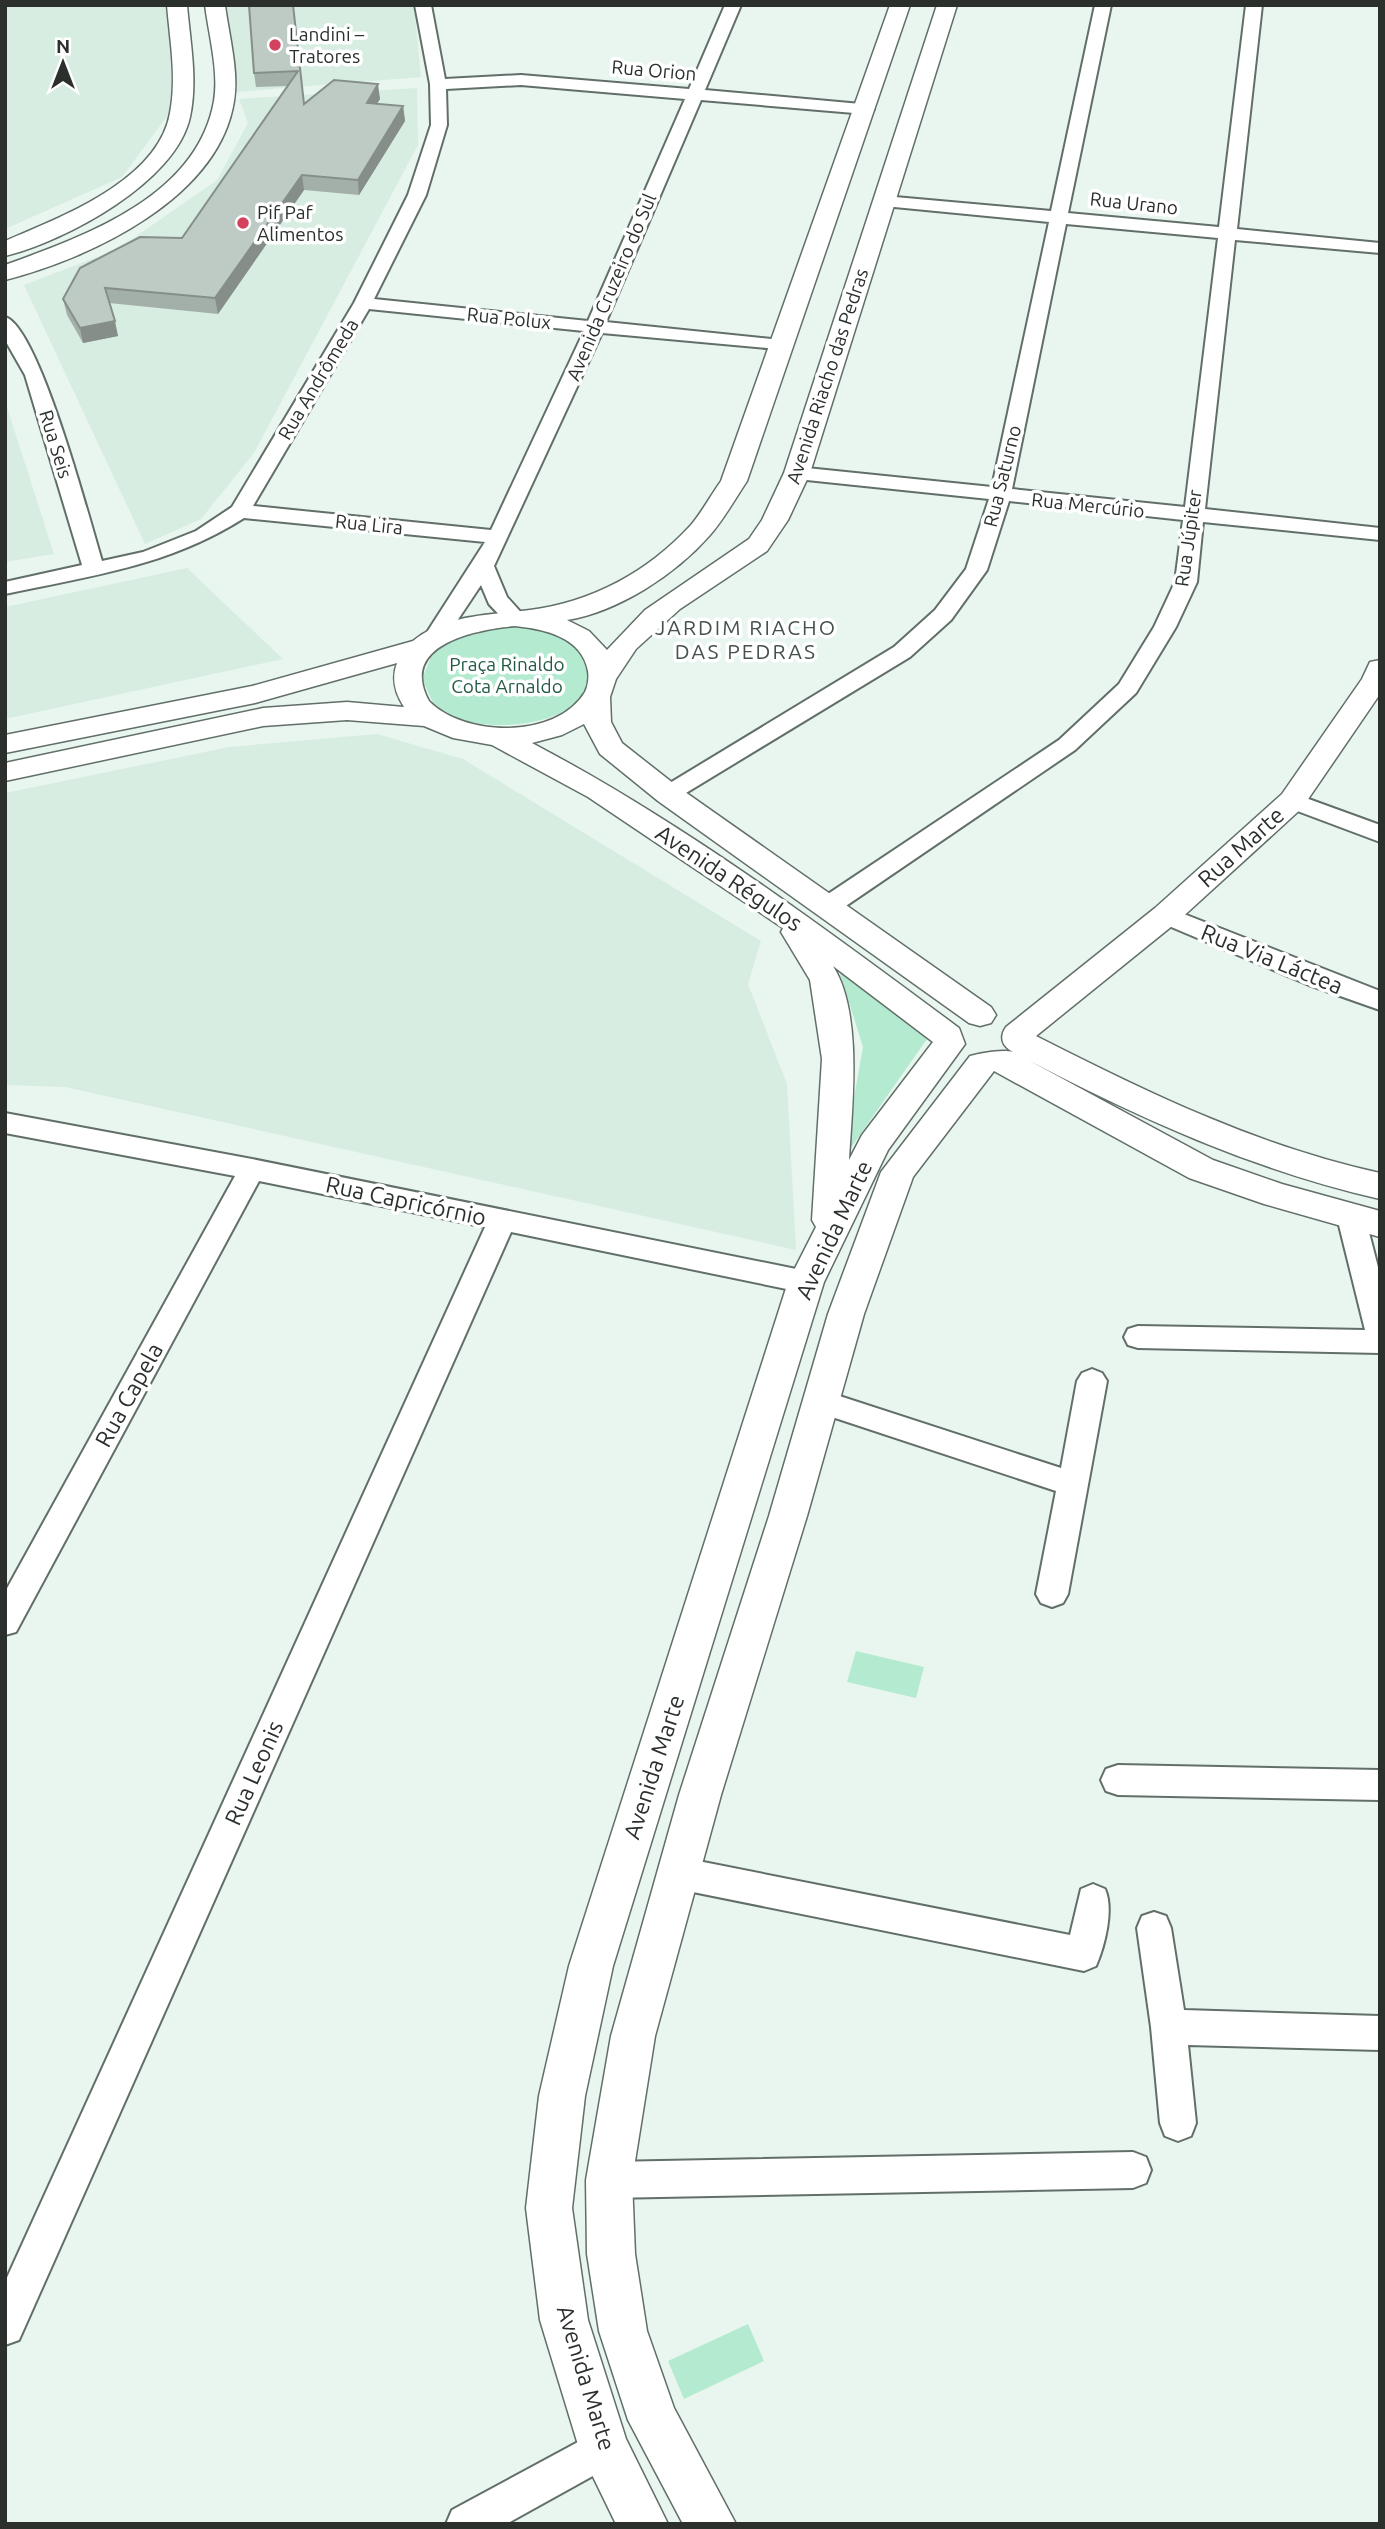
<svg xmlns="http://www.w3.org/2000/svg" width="1385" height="2529" font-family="Ubuntu,sans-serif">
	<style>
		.built { fill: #d7ede2 }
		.green { fill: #b4ead0 }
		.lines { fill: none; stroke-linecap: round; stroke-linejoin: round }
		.minor-casing { stroke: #626f68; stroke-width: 4 }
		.tertiary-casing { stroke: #626f68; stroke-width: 3 }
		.minor { fill: #fff; fill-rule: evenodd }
		.tertiary { fill: #fff; fill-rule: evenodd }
		.wall { fill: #a3afa9 }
		.shaded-wall { fill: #858e89 }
		.building { fill: #becbc4; stroke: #858e89; stroke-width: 2 }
		.poi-dot { fill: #d3435d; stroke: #fff; stroke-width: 2.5 }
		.labels { text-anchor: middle; stroke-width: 7; stroke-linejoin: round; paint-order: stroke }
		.far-poi-label { font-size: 19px; fill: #2b302d; stroke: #fff; text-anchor: start }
		.far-street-label { font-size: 19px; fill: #2b302d; stroke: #fff }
		.far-park-label { font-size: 19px; fill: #235b44; stroke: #fff }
		.far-neighbourhood-label { font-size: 21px; letter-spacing: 2px; fill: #45514b; stroke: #fff }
		.street-label { font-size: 23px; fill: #2b302d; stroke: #fff }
	</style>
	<rect width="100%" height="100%" fill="#e8f6ef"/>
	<!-- built -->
	<g class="built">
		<polygon points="5,5 167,5 173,108 122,177 5,229"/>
		<polygon points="218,5 414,5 421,77 236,92"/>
		<polygon points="417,88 418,145 254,453 201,519 145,544 24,285 118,249 217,180 248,123 239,99"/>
		<polygon points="5,401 54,554 5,562"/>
		<polygon points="187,568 283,659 5,719 5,607"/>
		<polygon points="377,734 463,759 761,941 748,984 787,1084 796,1250 65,1087 5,1085 5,793 229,747"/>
	</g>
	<!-- green -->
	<g class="green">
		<path d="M504 624 546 629 578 645 592 670C589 677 588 689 583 695 558 731 462 736 434 703 429 697 426 686 422 679L433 652 463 633Z"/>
		<polygon points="839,970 927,1039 843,1159 863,1047"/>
		<polygon points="856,1651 924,1667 916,1698 847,1682"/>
		<polygon points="748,2324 764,2361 684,2399 668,2361"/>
	</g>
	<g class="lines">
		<!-- minor casing -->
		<g class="minor-casing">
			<g id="minor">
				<path d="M415 5H431L445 79 521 75 689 89 725 5H741L705 90 872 105 874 109 866 114 701 100 606 322 781 340 791 346 788 350 602 333 494 566 507 597 526 618 523 623H507L489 604 481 585 441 645H425L422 640 485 542 244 518C169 566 90 576 5 594V582L82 565 25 375 5 340V317C39 326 90 522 102 561L143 552 196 531 232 507 354 303 408 195 431 125 430 84ZM521 85 685 99 588 321 374 299 426 195 447 125 446 89ZM369 309 584 331 491 530 253 506Z"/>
				<path d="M1095 5H1111L1068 213 1219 227 1246 5H1262L1237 229 1380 243V253L1235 240 1205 509 1380 528V540L1203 522 1197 582 1176 627 1136 693 1075 750 837 912H819L816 906 819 900 1059 740 1119 684 1154 627 1175 582 1183 520 1009 501 987 570 951 620 910 657 676 799H660L656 794 660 789 894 647 935 610 966 569 989 499 797 479 787 473 797 467 992 487 1049 222 884 206 875 201 884 196 1051 211ZM1066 224 1218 238 1185 507 1012 489Z"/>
				<polygon points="1292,793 1380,825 1380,842 1284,806 1280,801 1284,796"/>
				<polygon points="1166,907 1380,991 1380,1010 1309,985 1157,921 1154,915 1157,909"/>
				<polygon points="5,1113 252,1159 806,1271 816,1274 820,1282 816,1290 806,1293 511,1232 19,2340 5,2345 5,2282 485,1227 259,1181 16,1632 5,1635 5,1592 235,1176 5,1133"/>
				<polygon points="1351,1207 1361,1210 1365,1217 1380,1275 1380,1353 1138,1348 1128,1345 1124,1337 1128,1329 1138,1326 1365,1330 1337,1217 1341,1210"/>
				<polygon points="1092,1369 1102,1373 1107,1381 1068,1594 1063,1603 1052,1607 1041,1603 1036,1594 1056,1491 811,1410 806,1402 811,1394 821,1390 1061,1468 1077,1381 1082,1373"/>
				<polygon points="1118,1765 1380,1770 1380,1800 1118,1795 1106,1791 1101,1780 1106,1769"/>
				<path d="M678 1857 1070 1935 1081 1889 1093 1884 1105 1889C1114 1909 1105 1945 1096 1966L1084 1971 678 1889 666 1884 661 1873 666 1862Z"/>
				<polygon points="1154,1912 1166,1916 1171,1928 1184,2010 1380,2016 1380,2050 1188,2045 1196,2123 1191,2136 1178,2141 1165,2136 1160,2123 1151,2027 1137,1928 1142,1916"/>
				<polygon points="1133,2152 1146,2157 1151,2170 1146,2183 1133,2188 609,2198 596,2193 591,2180 596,2167 609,2162"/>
				<polygon points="604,2428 618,2434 624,2448 618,2462 506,2524 446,2524 452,2510"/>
			</g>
		</g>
		<!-- tertiary casing -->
		<g class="tertiary-casing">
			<g id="tertiary">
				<path d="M167 5H187C190 41 198 81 190 117 176 182 66 241 5 256V241C61 217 158 181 170 113 177 78 170 41 167 5Z"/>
				<path d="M205 5H225C229 36 239 71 234 101 219 198 91 258 5 280V265C85 236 197 197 214 101 219 71 209 36 205 5Z"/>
				<path d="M890 5H910L747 481C735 499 724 519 710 535 676 574 618 612 567 620L589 631 607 650 645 610 749 539 762 520 784 473 937 5H957L810 473 788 520 767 551 680 609 636 649 616 679 610 697 611 722 622 743 678 787 991 1007 996 1015 991 1023 980 1026 969 1023 658 801 600 754 584 724 562 735 532 743C684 823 822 926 959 1028L965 1044 888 1150 824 1282 613 1966 585 2096 572 2208 588 2320 626 2439 668 2524H616L579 2448 540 2320 526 2208 539 2096 569 1966 788 1282 816 1227 812 1220 822 1059 810 980 781 932 783 928 588 797 492 745 453 738 424 726 347 720 263 726 5 781V763L263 708 347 702 404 707C395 693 391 679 397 663L255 703 5 753V735L252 686 413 641C446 614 490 615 530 610 592 602 648 572 691 525 702 512 711 495 721 481ZM515 626C544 629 582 637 588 671 589 677 588 686 585 692 556 740 464 737 429 701 398 644 476 630 515 626ZM833 966 933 1042 862 1135 849 1160C852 1106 863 1013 833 966Z"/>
				<path d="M1380 660V694L1302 808 1177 922 1036 1036C1148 1093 1257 1146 1380 1173V1199C1254 1170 1141 1119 1028 1060L1213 1160 1282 1184 1380 1211V1237L1264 1204 1189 1178 994 1071 913 1177 864 1314 807 1516 721 1795 655 2036 632 2180 635 2254 647 2331 674 2408 736 2524H683L628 2420 599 2331 587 2254 586 2180 611 2036 679 1795 769 1516 828 1314 881 1172 970 1056C981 1053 1003 1049 1013 1052 1002 1046 999 1037 1006 1027L1155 908 1282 794 1362 679 1370 662Z"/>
			</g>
		</g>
		<!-- minor -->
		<use href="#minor" class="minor"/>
		<!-- tertiary -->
		<use href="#tertiary" class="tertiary"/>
	</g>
	<!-- wall -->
	<polygon class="wall" points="293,5 304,104 380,99 377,104 403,106 405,121 359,195 304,190 218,314 109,303 118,336 83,343 67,315 63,299 182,238 288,86 256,87 254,73"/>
	<!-- shaded-wall -->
	<g class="shaded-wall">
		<polygon points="378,84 380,99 368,117 367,103"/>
		<polygon points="403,106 405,121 359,195 358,180"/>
		<polygon points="302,175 304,190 218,314 215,298"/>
		<polygon points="115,321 118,336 83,343 80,328"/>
	</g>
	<!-- building -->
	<polygon class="building" points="249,5 293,5 304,104 334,80 378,84 367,103 403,106 358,180 302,175 215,298 105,288 115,321 80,328 63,299 80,268 140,237 182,238 298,71 254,73"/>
	<!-- markers -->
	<g class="poi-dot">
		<circle cx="275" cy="45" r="7"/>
		<circle cx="243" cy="223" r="7"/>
	</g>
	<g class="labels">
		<!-- far-poi labels -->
		<g class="far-poi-label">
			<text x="289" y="41">Landini –<tspan x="289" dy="22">Tratores</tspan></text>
			<text x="257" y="219">Pif Paf<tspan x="257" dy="22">Alimentos</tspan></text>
		</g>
		<!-- far-street labels -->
		<g class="far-street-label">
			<text transform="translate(654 70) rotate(5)" y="7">Rua Orion</text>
			<text transform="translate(1134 203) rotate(6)" y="7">Rua Urano</text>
			<text transform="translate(611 287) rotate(-67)" y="7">Avenida Cruzeiro do Sul</text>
			<text transform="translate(509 318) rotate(6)" y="7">Rua Polux</text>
			<text transform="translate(827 376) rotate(-72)" y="7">Avenida Riacho das Pedras</text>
			<text transform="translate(318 379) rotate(-59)" y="7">Rua Andrômeda</text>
			<text transform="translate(56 444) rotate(73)" y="7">Rua Seis</text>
			<text transform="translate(1002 476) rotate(-76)" y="7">Rua Saturno</text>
			<text transform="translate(1088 505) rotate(6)" y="7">Rua Mercúrio</text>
			<text transform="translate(369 524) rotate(6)" y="7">Rua Lira</text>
			<text transform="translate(1188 538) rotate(-82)" y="7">Rua Júpiter</text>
		</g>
		<!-- far-park labels -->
		<g class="far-park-label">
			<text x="507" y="671">Praça Rinaldo<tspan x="507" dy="22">Cota Arnaldo</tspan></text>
		</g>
		<!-- far-neighbourhood labels -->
		<g class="far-neighbourhood-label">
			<text x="746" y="635">JARDIM RIACHO<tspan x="746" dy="24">DAS PEDRAS</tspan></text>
		</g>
		<!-- street labels -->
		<g class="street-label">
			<text transform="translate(1241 847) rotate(-42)" y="8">Rua Marte</text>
			<text transform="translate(729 878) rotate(34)" y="8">Avenida Régulos</text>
			<text transform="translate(1272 959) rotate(22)" y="8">Rua Via Láctea</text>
			<text transform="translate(406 1201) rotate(12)" y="8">Rua Capricórnio</text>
			<text transform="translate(834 1230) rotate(-65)" y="8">Avenida Marte</text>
			<text transform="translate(129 1395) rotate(-61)" y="8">Rua Capela</text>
			<text transform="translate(654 1767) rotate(-72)" y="8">Avenida Marte</text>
			<text transform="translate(254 1773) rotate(-66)" y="8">Rua Leonis</text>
			<text transform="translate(586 2378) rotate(73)" y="8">Avenida Marte</text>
		</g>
	</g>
	<!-- border -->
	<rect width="1385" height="2529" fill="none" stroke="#2b302d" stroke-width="14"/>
	<!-- north arrow -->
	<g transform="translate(63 63)" stroke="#ffffff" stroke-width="5" paint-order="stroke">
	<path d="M0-5L12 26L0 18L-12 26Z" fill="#2b302d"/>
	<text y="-10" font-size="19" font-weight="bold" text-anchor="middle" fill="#2b302d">N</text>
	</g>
</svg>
